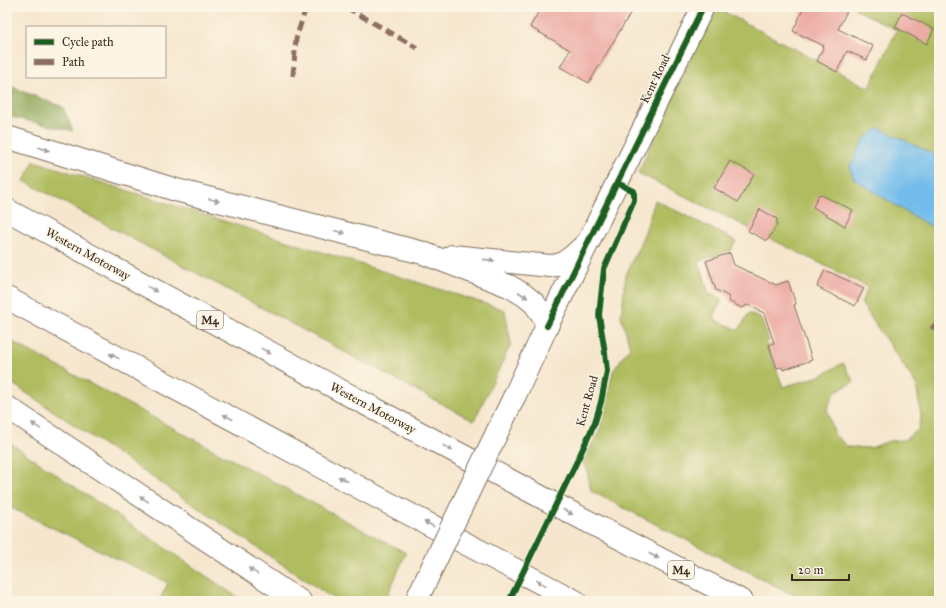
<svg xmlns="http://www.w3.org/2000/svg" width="946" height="608" font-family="'IM FELL Great Primer',serif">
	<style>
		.green { fill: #afbc5e; stroke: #75733e }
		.forest { fill: #8ba455; stroke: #63673a }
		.water { fill: #72bceb; stroke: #567384 }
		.building { fill: #ecaba5 }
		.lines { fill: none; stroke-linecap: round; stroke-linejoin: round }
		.minor-casing { stroke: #7c6c5b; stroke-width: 24 }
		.secondary-casing { stroke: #7c6c5b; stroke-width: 24 }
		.motorway-casing { stroke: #7c6c5b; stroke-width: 24 }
		.minor { stroke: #fff; stroke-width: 22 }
		.secondary { stroke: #fff; stroke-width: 22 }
		.motorway { stroke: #fff; stroke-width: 22 }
		.secondary-bridge-casing { stroke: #7c6c5b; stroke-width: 24; stroke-linecap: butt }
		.secondary-bridge { stroke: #fff; stroke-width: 22 }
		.quiet { stroke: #8d6e63; stroke-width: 5; stroke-dasharray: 10 5; stroke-linecap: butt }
		.cycleway-casing { stroke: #fcf5e5; stroke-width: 8 }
		.cycleway { stroke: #1b5e20; stroke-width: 6 }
		.oneway { fill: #a79f9a }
		.labels { text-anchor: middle; stroke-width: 3; stroke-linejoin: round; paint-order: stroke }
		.shield { fill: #fcf5e5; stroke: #75675a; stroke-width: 1 }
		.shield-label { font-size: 11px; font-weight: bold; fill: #3b2a1e }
		.street-label { font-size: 12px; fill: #3b2a1e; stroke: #fcf5e5 }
	</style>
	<rect width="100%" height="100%" fill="#fcf5e5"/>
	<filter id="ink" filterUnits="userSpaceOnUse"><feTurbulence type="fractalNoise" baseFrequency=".025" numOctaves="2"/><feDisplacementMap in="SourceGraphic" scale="8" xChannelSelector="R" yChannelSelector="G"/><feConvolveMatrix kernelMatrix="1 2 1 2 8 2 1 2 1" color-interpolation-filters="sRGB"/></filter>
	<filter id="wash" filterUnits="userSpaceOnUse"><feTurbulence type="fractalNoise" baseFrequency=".012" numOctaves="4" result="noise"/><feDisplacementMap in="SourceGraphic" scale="16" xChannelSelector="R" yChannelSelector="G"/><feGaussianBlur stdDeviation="0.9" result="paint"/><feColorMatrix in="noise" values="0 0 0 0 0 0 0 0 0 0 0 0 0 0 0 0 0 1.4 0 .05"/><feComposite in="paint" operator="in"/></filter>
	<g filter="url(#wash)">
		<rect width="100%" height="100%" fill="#f6e6cd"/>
		<!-- green -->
		<g class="green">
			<polygon points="714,7 715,7 869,88 897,30 855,9 856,7 939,7 939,601 805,601 591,491 586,466 582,464 600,429 613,371 630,347 621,316 626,275 645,232 655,200 736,241 731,250 699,261 709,294 722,299 713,319 739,330 749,313 761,319 769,341 766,342 783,387 820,376 843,363 854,382 836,391 827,408 835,435 848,447 871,448 889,441 904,440 918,430 921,416 916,384 861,303 868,287 638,173"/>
			<polygon points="34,161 505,310 511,344 474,421 24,181"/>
			<polygon points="7,339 406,553 385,601 337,601 7,380"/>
			<polygon points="7,441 243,601 159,601 168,583 7,506"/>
		</g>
		<!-- forest -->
		<polygon class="forest" points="7,85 63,107 73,131 7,116"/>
		<!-- water -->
		<polygon class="water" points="879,128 939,157 939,231 903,210 853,178 850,166 864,139"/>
		<g id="blocks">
			<!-- building -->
			<g class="building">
				<polygon points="541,7 634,7 589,83 560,67 570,50 530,27"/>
				<polygon points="804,7 849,7 838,29 873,46 867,60 847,51 837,72 817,61 824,46 793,31"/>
				<polygon points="902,13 934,29 927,44 895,27"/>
				<polygon points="730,161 754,174 738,202 714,188"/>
				<polygon points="819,194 853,210 845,226 813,207"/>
				<polygon points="760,209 777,219 777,225 767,241 748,231"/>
				<polygon points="730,253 734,265 776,285 788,281 796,304 794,305 812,360 783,370 782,367 777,368 769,345 774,343 764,313 748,305 742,308 730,302 728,296 716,290 706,261"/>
				<polygon points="825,270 864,288 855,306 817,287"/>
			</g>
		</g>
	</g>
	<g filter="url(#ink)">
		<use href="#blocks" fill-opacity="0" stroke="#7c6c5b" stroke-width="1"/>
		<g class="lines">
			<!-- minor casing -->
			<g class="minor-casing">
				<polyline id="minor" points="547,326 703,7"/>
			</g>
			<!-- secondary casing -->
			<g class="secondary-casing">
				<polyline id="secondary" points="515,395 547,326"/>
			</g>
			<!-- motorway casing -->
			<g class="motorway-casing">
				<g id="motorway">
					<polyline points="7,137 176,190 423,253 509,286 524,295 534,303 542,314 547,326"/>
					<path d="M7 210C251 343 495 475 742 601"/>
					<polyline points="452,256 550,266 562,264 573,256 589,241"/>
					<polyline points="7,298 377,497 575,601"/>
					<polyline points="7,407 285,592 300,601"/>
				</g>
			</g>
			<!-- minor -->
			<use href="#minor" class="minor"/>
			<!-- secondary -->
			<use href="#secondary" class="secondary"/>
			<!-- motorway -->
			<use href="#motorway" class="motorway"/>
			<!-- secondary-bridge casing -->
			<g class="secondary-bridge-casing">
				<polyline id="secondary-bridge" points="417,599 515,395"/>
			</g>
			<!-- secondary-bridge -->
			<use href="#secondary-bridge" class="secondary-bridge"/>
			<!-- quiet -->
			<g class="quiet">
				<polyline points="346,7 417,48"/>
				<polyline points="293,76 296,39 306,7"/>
				<polyline points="931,326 939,330"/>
			</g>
			<!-- cycleway casing -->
			<g class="cycleway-casing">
				<g id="cycleway">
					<polyline points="547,326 703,7"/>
					<polyline points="509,601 579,457 595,422 601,402 607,371 605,353 599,315 604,269 634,201 634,191 617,183"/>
				</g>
			</g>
			<!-- cycleway -->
			<use href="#cycleway" class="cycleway"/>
		</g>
		<!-- one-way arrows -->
		<defs><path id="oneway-solid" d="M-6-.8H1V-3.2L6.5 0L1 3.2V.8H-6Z"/></defs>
		<g class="oneway">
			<use href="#oneway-solid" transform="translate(44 149) rotate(18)"/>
			<use href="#oneway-solid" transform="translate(214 200) rotate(14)"/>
			<use href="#oneway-solid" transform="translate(340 232) rotate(14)"/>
			<use href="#oneway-solid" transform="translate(489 260) rotate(6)"/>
			<use href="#oneway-solid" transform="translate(152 289) rotate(29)"/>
			<use href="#oneway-solid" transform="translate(523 295) rotate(33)"/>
			<use href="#oneway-solid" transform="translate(266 351) rotate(29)"/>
			<use href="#oneway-solid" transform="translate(114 356) rotate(-152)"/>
			<use href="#oneway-solid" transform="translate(228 417) rotate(-152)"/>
			<use href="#oneway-solid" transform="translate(36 426) rotate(-146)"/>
			<use href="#oneway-solid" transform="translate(448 448) rotate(28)"/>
			<use href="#oneway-solid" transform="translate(343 479) rotate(-152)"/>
			<use href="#oneway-solid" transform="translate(144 499) rotate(-146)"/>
			<use href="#oneway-solid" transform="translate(568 512) rotate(28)"/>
			<use href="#oneway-solid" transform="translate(429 524) rotate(-152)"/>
			<use href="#oneway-solid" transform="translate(654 556) rotate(27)"/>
			<use href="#oneway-solid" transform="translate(253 571) rotate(-146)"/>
			<use href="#oneway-solid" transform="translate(541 583) rotate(-152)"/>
		</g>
	</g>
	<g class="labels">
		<!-- shield labels -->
		<g class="shield">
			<rect x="197" y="311" width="26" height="18" rx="3"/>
			<rect x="668" y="561" width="26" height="18" rx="3"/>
		</g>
		<g class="shield-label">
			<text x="210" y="324">M4</text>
			<text x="681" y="574">M4</text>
		</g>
		<!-- street labels -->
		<g class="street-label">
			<text transform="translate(655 79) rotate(-64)" y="4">Kent Road</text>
			<text transform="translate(88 254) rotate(29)" y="4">Western Motorway</text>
			<text transform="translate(587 401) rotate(-74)" y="4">Kent Road</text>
			<text transform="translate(373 408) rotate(28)" y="4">Western Motorway</text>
		</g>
	</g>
	<!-- margin -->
	<rect width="946" height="608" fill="none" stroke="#fcf5e5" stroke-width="24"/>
	<!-- legend -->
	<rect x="26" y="26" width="140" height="52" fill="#fcf5e5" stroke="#afa495"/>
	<rect x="34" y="39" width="20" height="6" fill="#1b5e20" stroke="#afa495"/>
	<text x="62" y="46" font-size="12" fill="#3b2a1e">Cycle path</text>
	<rect x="34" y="59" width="20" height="6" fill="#8d6e63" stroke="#afa495"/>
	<text x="62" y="66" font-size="12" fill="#3b2a1e">Path</text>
	<!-- scale -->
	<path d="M792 574v6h57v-6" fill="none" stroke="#3b2a1e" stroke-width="2"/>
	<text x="798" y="574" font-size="12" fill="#3b2a1e" stroke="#fcf5e5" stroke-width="3" paint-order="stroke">20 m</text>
</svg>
